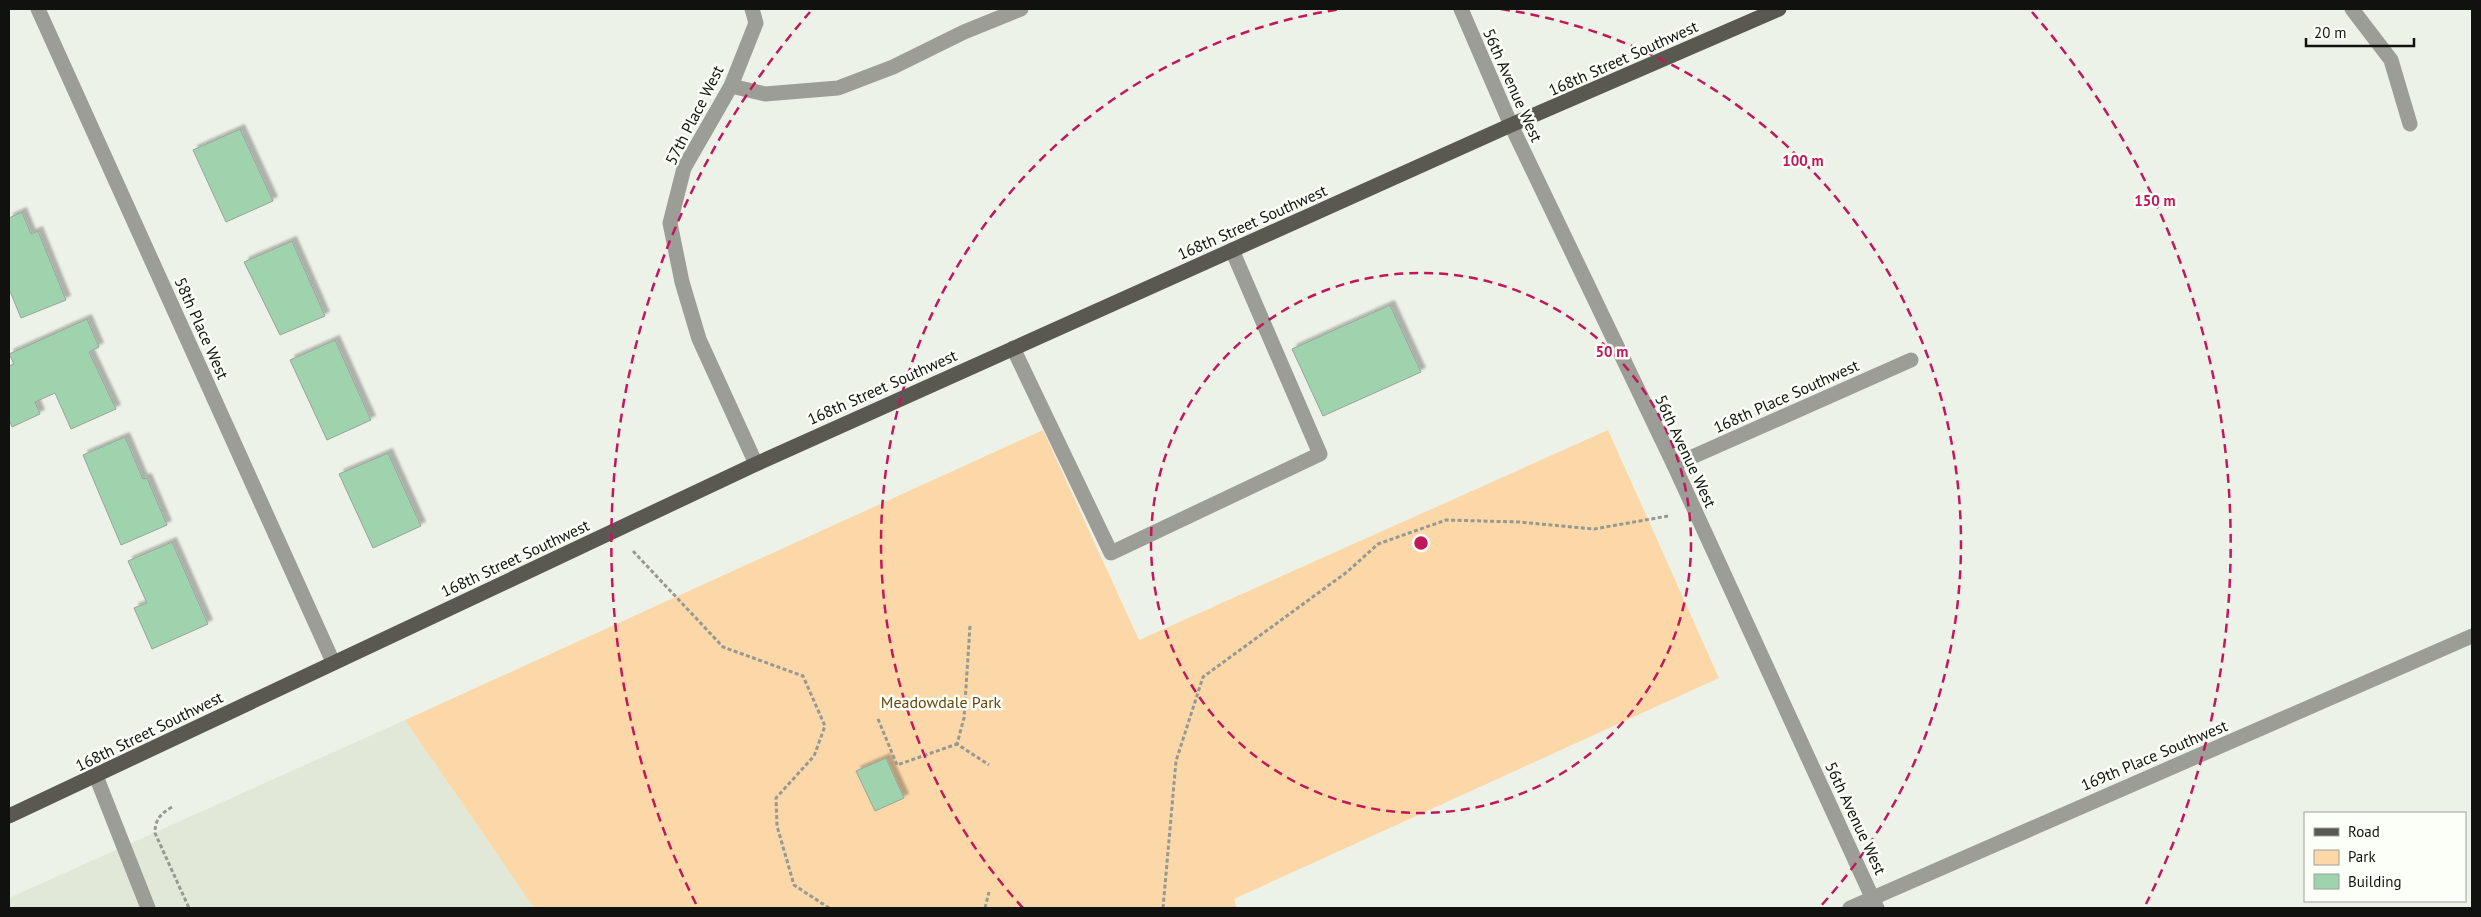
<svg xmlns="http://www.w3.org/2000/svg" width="2481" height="917" font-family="'PT Sans',sans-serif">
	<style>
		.built { fill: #e1e8d7 }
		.green { fill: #fcd8a9 }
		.building { fill: #9fd3ae; stroke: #99a29b; filter: url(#shadow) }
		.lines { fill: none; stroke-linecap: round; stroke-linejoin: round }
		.path { stroke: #969992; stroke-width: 3; stroke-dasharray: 4 2.5; stroke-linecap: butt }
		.minor { stroke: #9d9d98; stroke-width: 15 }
		.major { stroke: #5a5951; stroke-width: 15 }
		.ring { fill: none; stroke: #c2185b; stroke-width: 2.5; stroke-dasharray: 9 6 }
		.labels { text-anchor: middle; stroke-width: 5; stroke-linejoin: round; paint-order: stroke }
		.street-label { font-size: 16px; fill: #11120f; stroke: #fbfff7 }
		.park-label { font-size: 16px; fill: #69470d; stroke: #fbfff7 }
		.centre { fill: #c2185b; stroke: #fbfff7; stroke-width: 2.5 }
		.ring-label { font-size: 15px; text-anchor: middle; font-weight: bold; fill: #c2185b; stroke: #fbfff7; stroke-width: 5; stroke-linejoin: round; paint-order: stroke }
	</style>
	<defs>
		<filter id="shadow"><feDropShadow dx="4.5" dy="-4.5" stdDeviation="1" flood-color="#0004"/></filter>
	</defs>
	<rect width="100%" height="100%" fill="#edf2e8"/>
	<!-- built -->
	<polygon class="built" points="405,720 534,908 9,908 9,898"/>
	<!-- green -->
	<polygon class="green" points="1043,430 1139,640 1608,430 1719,678 1234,899 1237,908 534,908 405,720"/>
	<!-- building -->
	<g class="building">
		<polygon points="240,129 273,201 226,222 193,150"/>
		<polygon points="22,212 31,234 38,231 66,300 21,318 9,289 9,218"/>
		<polygon points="292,241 325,316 280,335 244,262"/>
		<polygon points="1390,305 1421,372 1323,416 1292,349"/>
		<polygon points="87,319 99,347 89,352 116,409 71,429 55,393 35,402 40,414 12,427 9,419 9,366 14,364 9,354"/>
		<polygon points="335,340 371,420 327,440 290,360"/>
		<polygon points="125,437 143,479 147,478 167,525 121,545 83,455"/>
		<polygon points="388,453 421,526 373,548 339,474"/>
		<polygon points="172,542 208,624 152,649 134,608 147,603 128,561"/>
		<polygon points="886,758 904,798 875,811 856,771"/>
	</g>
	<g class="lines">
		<!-- path -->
		<g class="path">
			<polyline points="633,551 723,647 803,676 825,726 814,756 776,798 777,826 794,885 829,908"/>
			<polyline points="970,626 964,718 957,744 989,765"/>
			<polyline points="878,719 897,765 957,744"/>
			<path d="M172 807C160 814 155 820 155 833L189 908"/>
			<polyline points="985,908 989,892"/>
			<polyline points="1163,908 1176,761 1203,677 1347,572 1378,544 1446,520 1519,522 1594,529 1668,516"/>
		</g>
		<!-- minor -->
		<g class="minor">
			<polyline points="38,9 333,662"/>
			<polyline points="752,9 756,23 731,86 684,168 670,223 682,282 699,339 756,464"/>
			<polyline points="1461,9 1511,125 1674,465 1877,908"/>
			<polyline points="2352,9 2391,60 2410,124"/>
			<polyline points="731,86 765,94 838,88 893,67 964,32 1021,9"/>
			<polyline points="1013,348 1111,553 1320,454 1232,250"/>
			<polyline points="1674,465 1911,360"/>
			<polyline points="96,776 148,908"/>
			<polyline points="1850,908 2472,636"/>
		</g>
		<!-- major -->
		<polyline class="major" points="9,816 756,464 1511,125 1779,9"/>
	</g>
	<!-- distance rings -->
	<g class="ring">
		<circle cx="1421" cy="543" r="270"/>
		<path d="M1023 908A540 540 0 0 1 1341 9M1501 9A540 540 0 0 1 1819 908"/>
		<path d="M696 904A810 810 0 0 1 810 12M2032 12A810 810 0 0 1 2146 904"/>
	</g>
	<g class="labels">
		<!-- street labels -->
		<g class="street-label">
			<text transform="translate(1623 58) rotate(-24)" y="6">168th Street Southwest</text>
			<text transform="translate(1513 85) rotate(66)" y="6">56th Avenue West</text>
			<text transform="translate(694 115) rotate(-63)" y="6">57th Place West</text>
			<text transform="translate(1252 222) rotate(-24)" y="6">168th Street Southwest</text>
			<text transform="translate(202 328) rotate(66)" y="6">58th Place West</text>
			<text transform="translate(882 387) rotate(-24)" y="6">168th Street Southwest</text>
			<text transform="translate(1786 396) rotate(-24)" y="6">168th Place Southwest</text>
			<text transform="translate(1686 451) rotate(65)" y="6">56th Avenue West</text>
			<text transform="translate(515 558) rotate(-25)" y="6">168th Street Southwest</text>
			<text transform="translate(149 731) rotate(-26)" y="6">168th Street Southwest</text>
			<text transform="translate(2154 755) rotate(-23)" y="6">169th Place Southwest</text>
			<text transform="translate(1856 818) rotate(65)" y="6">56th Avenue West</text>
		</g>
		<!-- park labels -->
		<g class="park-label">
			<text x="941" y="708">Meadowdale Park</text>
		</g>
	</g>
	<circle cx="1421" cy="543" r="8" class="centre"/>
	<g class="ring-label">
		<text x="1803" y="166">100 m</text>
		<text x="2155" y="206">150 m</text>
		<text x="1612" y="357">50 m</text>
	</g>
	<!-- border -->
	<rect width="2481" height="917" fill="none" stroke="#11120f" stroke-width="20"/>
	<!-- legend -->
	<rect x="2304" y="812" width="162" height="90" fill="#fbfff7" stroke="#9da09a"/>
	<rect x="2314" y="828" width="25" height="8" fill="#5a5951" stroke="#9da09a"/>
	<text x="2348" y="837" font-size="15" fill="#11120f">Road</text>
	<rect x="2314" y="850" width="25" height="15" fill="#fcd8a9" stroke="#9da09a"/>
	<text x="2348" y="862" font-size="15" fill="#11120f">Park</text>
	<rect x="2314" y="874" width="25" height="15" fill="#9fd3ae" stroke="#9da09a"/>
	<text x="2348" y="887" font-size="15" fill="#11120f">Building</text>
	<!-- scale -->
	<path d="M2306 38v8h108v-8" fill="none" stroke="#11120f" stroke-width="2.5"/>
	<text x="2314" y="38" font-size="15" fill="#11120f" stroke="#fbfff7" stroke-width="4" paint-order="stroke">20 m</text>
</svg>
